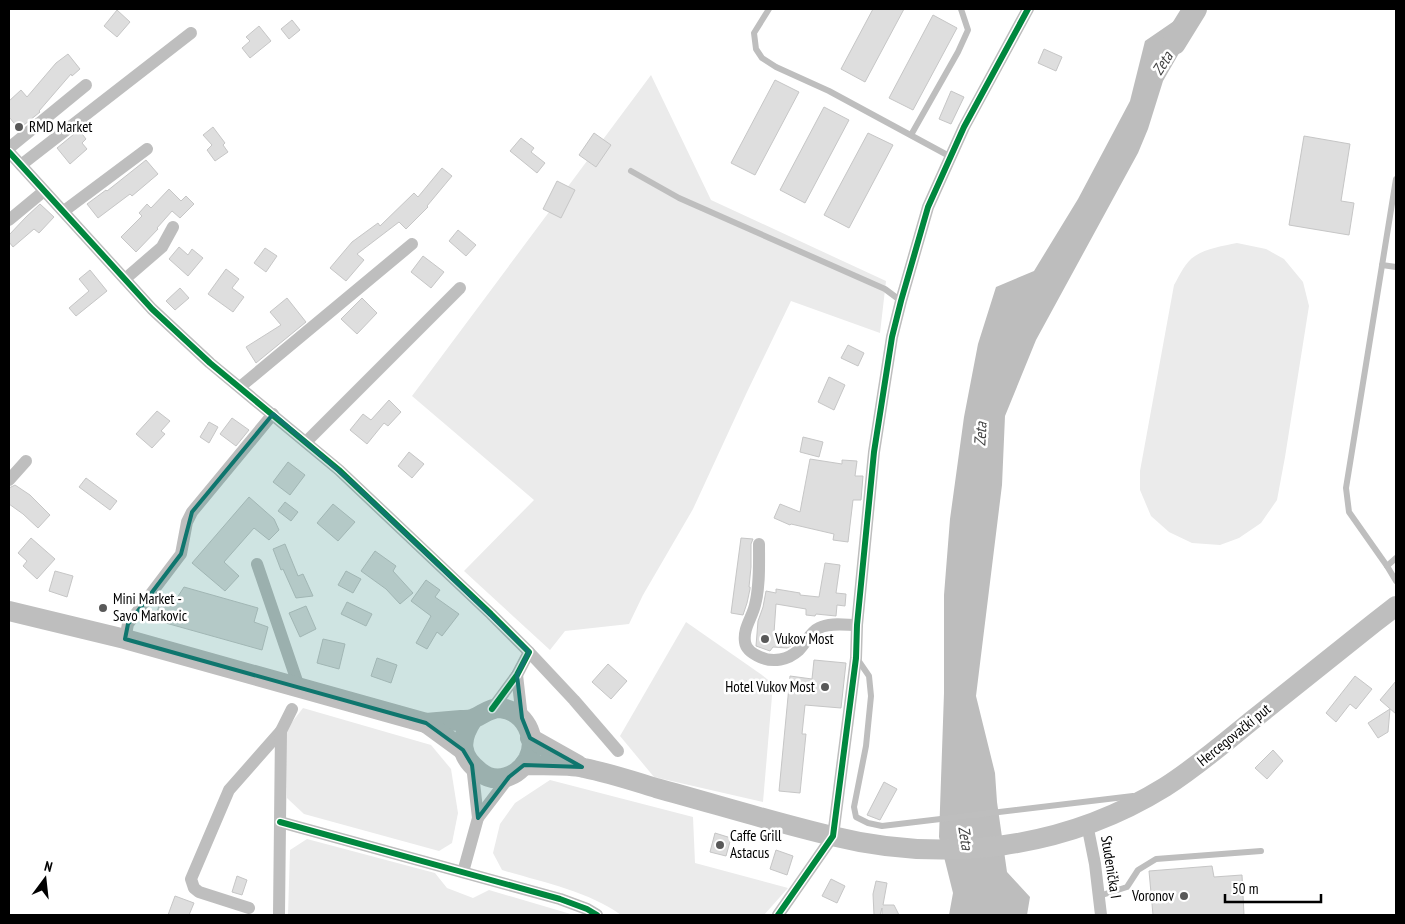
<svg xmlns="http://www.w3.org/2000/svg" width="1405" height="924" font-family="'PT Sans Narrow',sans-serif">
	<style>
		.green { fill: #ebebeb }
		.water { fill: #bdbdbd }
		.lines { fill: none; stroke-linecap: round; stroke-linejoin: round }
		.river { stroke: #bdbdbd; stroke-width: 24 }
		.building { fill: #dedede; stroke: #c6c6c6 }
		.lane { stroke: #bebebe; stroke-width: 6 }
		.street { stroke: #bebebe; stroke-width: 12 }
		.primary { stroke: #bebebe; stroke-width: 20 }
		.cycleway-casing { stroke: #fff; stroke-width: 9 }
		.cycleway { stroke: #00873e; stroke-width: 6 }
		.marked { fill: #0f766e; fill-opacity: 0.2; stroke: #0f766e; stroke-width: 4; stroke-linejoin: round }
		.poi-dot { fill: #595959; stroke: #fff; stroke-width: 2 }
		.labels { text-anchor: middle; stroke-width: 5; stroke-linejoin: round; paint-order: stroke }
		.poi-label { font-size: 15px; fill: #000; stroke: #fff; text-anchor: start }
		.street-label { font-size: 15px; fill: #000; stroke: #fff }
		.water-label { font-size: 16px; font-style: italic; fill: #424242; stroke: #fff }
	</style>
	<rect width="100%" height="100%" fill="#fff"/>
	<!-- green -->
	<g class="green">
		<polygon points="651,75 711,200 886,281 880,333 791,301 747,392 693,509 643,595 629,624 565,631 550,650 464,571 534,500 412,396"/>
		<path d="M1237 243 1266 249 1284 259 1303 282 1309 306 1285 457 1277 500 1261 523 1239 538 1220 545 1192 543 1169 532 1151 516 1140 490V471L1174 285C1180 275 1185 262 1195 256 1207 248 1223 246 1237 243Z"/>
		<polygon points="686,622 762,675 773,684 763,802 654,777 620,736"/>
		<polygon points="303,708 431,745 451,769 458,813 452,843 439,851 304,814 287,798 286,730"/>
		<path d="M550 780 693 817 695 863 788 888 764 915H621C588 891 541 882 502 870L493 853 500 824 515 803Z"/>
		<polygon points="307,839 435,873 447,888 473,898 489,890 574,915 288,915 290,850"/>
	</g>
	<!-- water -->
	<polygon class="water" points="1190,16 1197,22 1163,81 1148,129 1138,153 1036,340 1005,416 1002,485 976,696 995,773 997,802 1007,872 1030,897 1027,915 949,915 953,893 939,837 944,693 944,595 950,519 964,417 978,344 996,287 1034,271 1078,199 1130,101 1145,41 1180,17"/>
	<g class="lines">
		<!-- river -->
		<polyline class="river" points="1174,43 1195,9"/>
	</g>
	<!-- building -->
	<g class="building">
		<polygon points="873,9 904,9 865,82 841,69"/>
		<polygon points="117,10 130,22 117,37 104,26"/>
		<polygon points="933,15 957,28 913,110 889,98"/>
		<polygon points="292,20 300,30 289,39 281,29"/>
		<polygon points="259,26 271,41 250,58 242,48 250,41 246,37"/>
		<polygon points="1044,49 1062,57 1056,71 1038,63"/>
		<polygon points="68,54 80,69 72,76 71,74 39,111 40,112 19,129 9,117 9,101 21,90 27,97 56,63"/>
		<polygon points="775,80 799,92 755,175 731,163"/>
		<polygon points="951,91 964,97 951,124 939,119"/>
		<polygon points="824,107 849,120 805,203 780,190"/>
		<polygon points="213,127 225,143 223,145 228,152 215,161 207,150 212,145 203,135"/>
		<polygon points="79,130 86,139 82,143 87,149 70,164 57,148"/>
		<polygon points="594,133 611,145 596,167 579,155"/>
		<polygon points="868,133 893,145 849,228 824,215"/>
		<polygon points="1304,136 1350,144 1341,201 1354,203 1349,235 1289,225"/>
		<polygon points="521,138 534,148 531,152 545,163 537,173 510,151"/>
		<polygon points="146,160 158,174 132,196 130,194 98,218 87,204 106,190 107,191"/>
		<polygon points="442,168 452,176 427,206 428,207 406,229 399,222 357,254 364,260 346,281 330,268 352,242 378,223 380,226 414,193 418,197"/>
		<polygon points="557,181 575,190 561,218 543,209"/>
		<polygon points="169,189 181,201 186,196 194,204 180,218 172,211 157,228 158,229 136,252 121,237 142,216 139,213 147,204 151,208"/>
		<polygon points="40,204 54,217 39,233 34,229 13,247 9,242 9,235 26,217"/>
		<polygon points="458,230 476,245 466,256 449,241"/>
		<polygon points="179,247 188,255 192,249 203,258 188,276 169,259"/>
		<polygon points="265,248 277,256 266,272 254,263"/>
		<polygon points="423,256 444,272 431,288 411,272"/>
		<polygon points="226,269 239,279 232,288 244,297 233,312 208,294"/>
		<polygon points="90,270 107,291 76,316 69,308 89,291 79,279"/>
		<polygon points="180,288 189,298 175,310 166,301"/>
		<polygon points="287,298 306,322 256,363 246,347 281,325 270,312"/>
		<polygon points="362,298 377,313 357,334 341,319"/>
		<polygon points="848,345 864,353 858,366 841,358"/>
		<polygon points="829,377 845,385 834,410 818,402"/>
		<polygon points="389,400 401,412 388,426 384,423 367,444 350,430 363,414 371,420"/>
		<polygon points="157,411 170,421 161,431 165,434 152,448 136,434"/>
		<polygon points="232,418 249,430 236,446 220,434"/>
		<polygon points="209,422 218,427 209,443 200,437"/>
		<polygon points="803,437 823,442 819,457 800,452"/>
		<polygon points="409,452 424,464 412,478 398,466"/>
		<polygon points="810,459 842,464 842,460 857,461 855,476 863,476 861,500 853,500 848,542 833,540 834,534 791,524 790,525 774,518 780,504 800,512"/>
		<polygon points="288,462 305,475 290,495 273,482"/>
		<polygon points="86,478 117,501 110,510 79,487"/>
		<polygon points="15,485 30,495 50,515 38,528 23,514 9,504 9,488"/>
		<polygon points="249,497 274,519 279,530 269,540 254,528 224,562 239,576 225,591 192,563"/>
		<polygon points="285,502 298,512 291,521 278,511"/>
		<polygon points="333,504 355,522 338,541 317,523"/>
		<polygon points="31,538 55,559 37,579 23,566 27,561 18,553"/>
		<polygon points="741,538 753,539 751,544 751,567 749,587 750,587 750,589 747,603 743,615 731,613"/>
		<polygon points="285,544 298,576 303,574 313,596 296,598 283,569 281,570 273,549"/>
		<polygon points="375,551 396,566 393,571 413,593 400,604 386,589 361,571"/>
		<polygon points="825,563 840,565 836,593 846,594 845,606 837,605 836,616 816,614 815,616 806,615 806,609 776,604 774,633 792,635 791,646 787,648 773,647 770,651 756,646 758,621 763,607 766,591 776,593 776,589 800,593 800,595 819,597"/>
		<polygon points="55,571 73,576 67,597 49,591"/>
		<polygon points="346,571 361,579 353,593 338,585"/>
		<polygon points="426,580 440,590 435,597 459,614 442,636 437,632 427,649 416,643 431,616 411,601"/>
		<polygon points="184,587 258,608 254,622 268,627 262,650 155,620 162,594 177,598"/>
		<polygon points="347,602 372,614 366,626 341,614"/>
		<polygon points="306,606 316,629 300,637 289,613"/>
		<polygon points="323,639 345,644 339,669 317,663"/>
		<polygon points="377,658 397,665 391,683 371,676"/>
		<polygon points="814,660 846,663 841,708 805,705 802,734 806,734 800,793 779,791 790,676 812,679"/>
		<polygon points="608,664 627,681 611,699 592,682"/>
		<polygon points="1355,676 1372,689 1356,709 1350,704 1336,722 1326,713"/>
		<polygon points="1396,681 1396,714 1380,700"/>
		<polygon points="1390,709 1388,732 1378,738 1368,723"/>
		<polygon points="1273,750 1283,761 1267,779 1255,768"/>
		<polygon points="884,782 897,789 880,820 867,815"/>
		<polygon points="715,833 731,838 726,856 710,852"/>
		<polygon points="776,850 793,856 787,875 770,869"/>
		<polygon points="1212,866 1214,877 1242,875 1244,915 1153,915 1149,871"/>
		<polygon points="237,876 247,880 242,895 232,892"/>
		<polygon points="831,879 845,886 837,903 822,896"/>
		<polygon points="876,881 887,883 883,905 894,905 899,915 882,915 882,908 880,915 874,915 873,894"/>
		<polygon points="175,896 194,903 189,915 168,915"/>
	</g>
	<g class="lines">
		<!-- lane -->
		<g class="lane">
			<polyline points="769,9 754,33 756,49 762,58 776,67 829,91 951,157"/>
			<polyline points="911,135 958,52 968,30 961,9"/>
			<polyline points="631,171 679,198 885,289 901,301"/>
			<polyline points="1396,179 1346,488 1349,512 1387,566 1396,581"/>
			<polyline points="1382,265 1396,267"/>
			<polyline points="1387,566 1396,558"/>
			<polyline points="858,660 869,676 871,696 866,746 854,807 856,817 868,823 882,826 1133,796"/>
			<polyline points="1099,896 1127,887 1138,870 1156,859 1261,851"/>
		</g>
		<!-- street -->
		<g class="street">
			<polyline points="9,148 86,85"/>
			<polyline points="9,152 152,309 210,363 339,470 491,614 529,652 517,675 492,709"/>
			<polyline points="21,165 191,33"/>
			<polyline points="64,211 147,149"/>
			<polyline points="9,220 44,191"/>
			<polyline points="125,279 162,247 173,227"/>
			<polyline points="240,387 412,244"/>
			<polyline points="306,442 460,288"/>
			<polyline points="9,480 26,461"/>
			<path d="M759 544C759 564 760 586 755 605 752 618 743 628 745 642 746 650 753 654 760 657 773 663 788 660 799 650 806 643 810 632 819 628 830 622 846 625 857 625"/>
			<polyline points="257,564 299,687"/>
			<polyline points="125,639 128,624 181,554 187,522 192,512 273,414"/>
			<polyline points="529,652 574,700 618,751"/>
			<polyline points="517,675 522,718"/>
			<polyline points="472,765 478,818"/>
			<polyline points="280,822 560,899 587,909 597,915"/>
			<polyline points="1087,824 1095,864 1101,915"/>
			<polyline points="463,872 478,818 509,777"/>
			<polyline points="249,908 199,892 194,888 191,879 229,790 281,731"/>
			<polyline points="279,915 281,731 292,709"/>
			<polyline points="778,915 833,836 856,658 857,625 874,452 892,337 901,301 928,207 964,127 1028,9"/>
		</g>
		<!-- primary -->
		<g class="primary">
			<path d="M9 611 125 639 426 723C438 722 449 721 461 720 464 720 469 720 472 719 482 716 488 708 500 708 524 710 539 738 528 759 518 777 496 785 480 772 459 756 459 740 473 719"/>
			<polyline points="426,723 463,750"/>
			<polyline points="530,738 578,765"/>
			<path d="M524 765C542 766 567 764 584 768 609 773 633 781 656 788 715 804 773 822 832 836 945 864 1065 849 1165 787 1195 768 1222 745 1250 722 1291 689 1333 656 1374 623L1396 606"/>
		</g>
		<!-- cycleway casing -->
		<g class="cycleway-casing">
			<g id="cycleway">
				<polyline points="9,152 152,309 210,363 339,470 491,614 529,652 517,675 492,709"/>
				<polyline points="280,822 560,899 587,909 597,915"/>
				<polyline points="778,915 833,836 856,658 857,625 874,452 892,337 901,301 928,207 964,127 1028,9"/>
			</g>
		</g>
		<!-- cycleway -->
		<use href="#cycleway" class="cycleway"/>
	</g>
	<!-- marked area -->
	<path class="marked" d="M273 414 354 484 529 652 517 675 522 718 530 738 582 767 524 765 509 777 478 818 472 765 463 750 426 723 125 639 128 624 181 554 192 512Z"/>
	<!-- markers -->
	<g class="poi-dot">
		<circle cx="19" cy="127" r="5"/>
		<circle cx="103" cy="608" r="5"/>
		<circle cx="765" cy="639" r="5"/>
		<circle cx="825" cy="687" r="5"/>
		<circle cx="720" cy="845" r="5"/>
		<circle cx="1184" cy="896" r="5"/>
	</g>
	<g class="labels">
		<!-- poi labels -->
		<g class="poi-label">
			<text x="29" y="132">RMD Market</text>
			<text x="113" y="604">Mini Market -<tspan x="113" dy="17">Savo Markovic</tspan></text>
			<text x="775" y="644">Vukov Most</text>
			<text x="815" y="692" text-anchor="end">Hotel Vukov Most</text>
			<text x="730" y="841">Caffe Grill<tspan x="730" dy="17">Astacus</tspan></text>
			<text x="1174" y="901" text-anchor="end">Voronov</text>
		</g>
		<!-- street labels -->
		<g class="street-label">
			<text transform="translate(1234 735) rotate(-39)" y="5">Hercegovački put</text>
			<text transform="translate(1111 867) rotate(81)" y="5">Studenička I</text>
		</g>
		<!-- water labels -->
		<g class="water-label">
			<text transform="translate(1162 63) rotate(-58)" y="6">Zeta</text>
			<text transform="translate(980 434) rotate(-87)" y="6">Zeta</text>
			<text transform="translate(966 838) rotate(81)" y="6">Zeta</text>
		</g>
	</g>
	<!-- border -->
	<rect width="1405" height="924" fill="none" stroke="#000000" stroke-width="20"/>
	<!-- north arrow -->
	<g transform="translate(45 879) rotate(15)" stroke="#ffffff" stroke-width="4" paint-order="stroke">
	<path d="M0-4L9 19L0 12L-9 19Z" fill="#000000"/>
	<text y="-8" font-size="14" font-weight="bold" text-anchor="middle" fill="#000000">N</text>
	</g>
	<!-- scale -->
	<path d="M1225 894v8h96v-8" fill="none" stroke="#000000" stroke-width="2.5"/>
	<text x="1232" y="894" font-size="15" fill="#000000" stroke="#ffffff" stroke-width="4" paint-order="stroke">50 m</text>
</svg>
